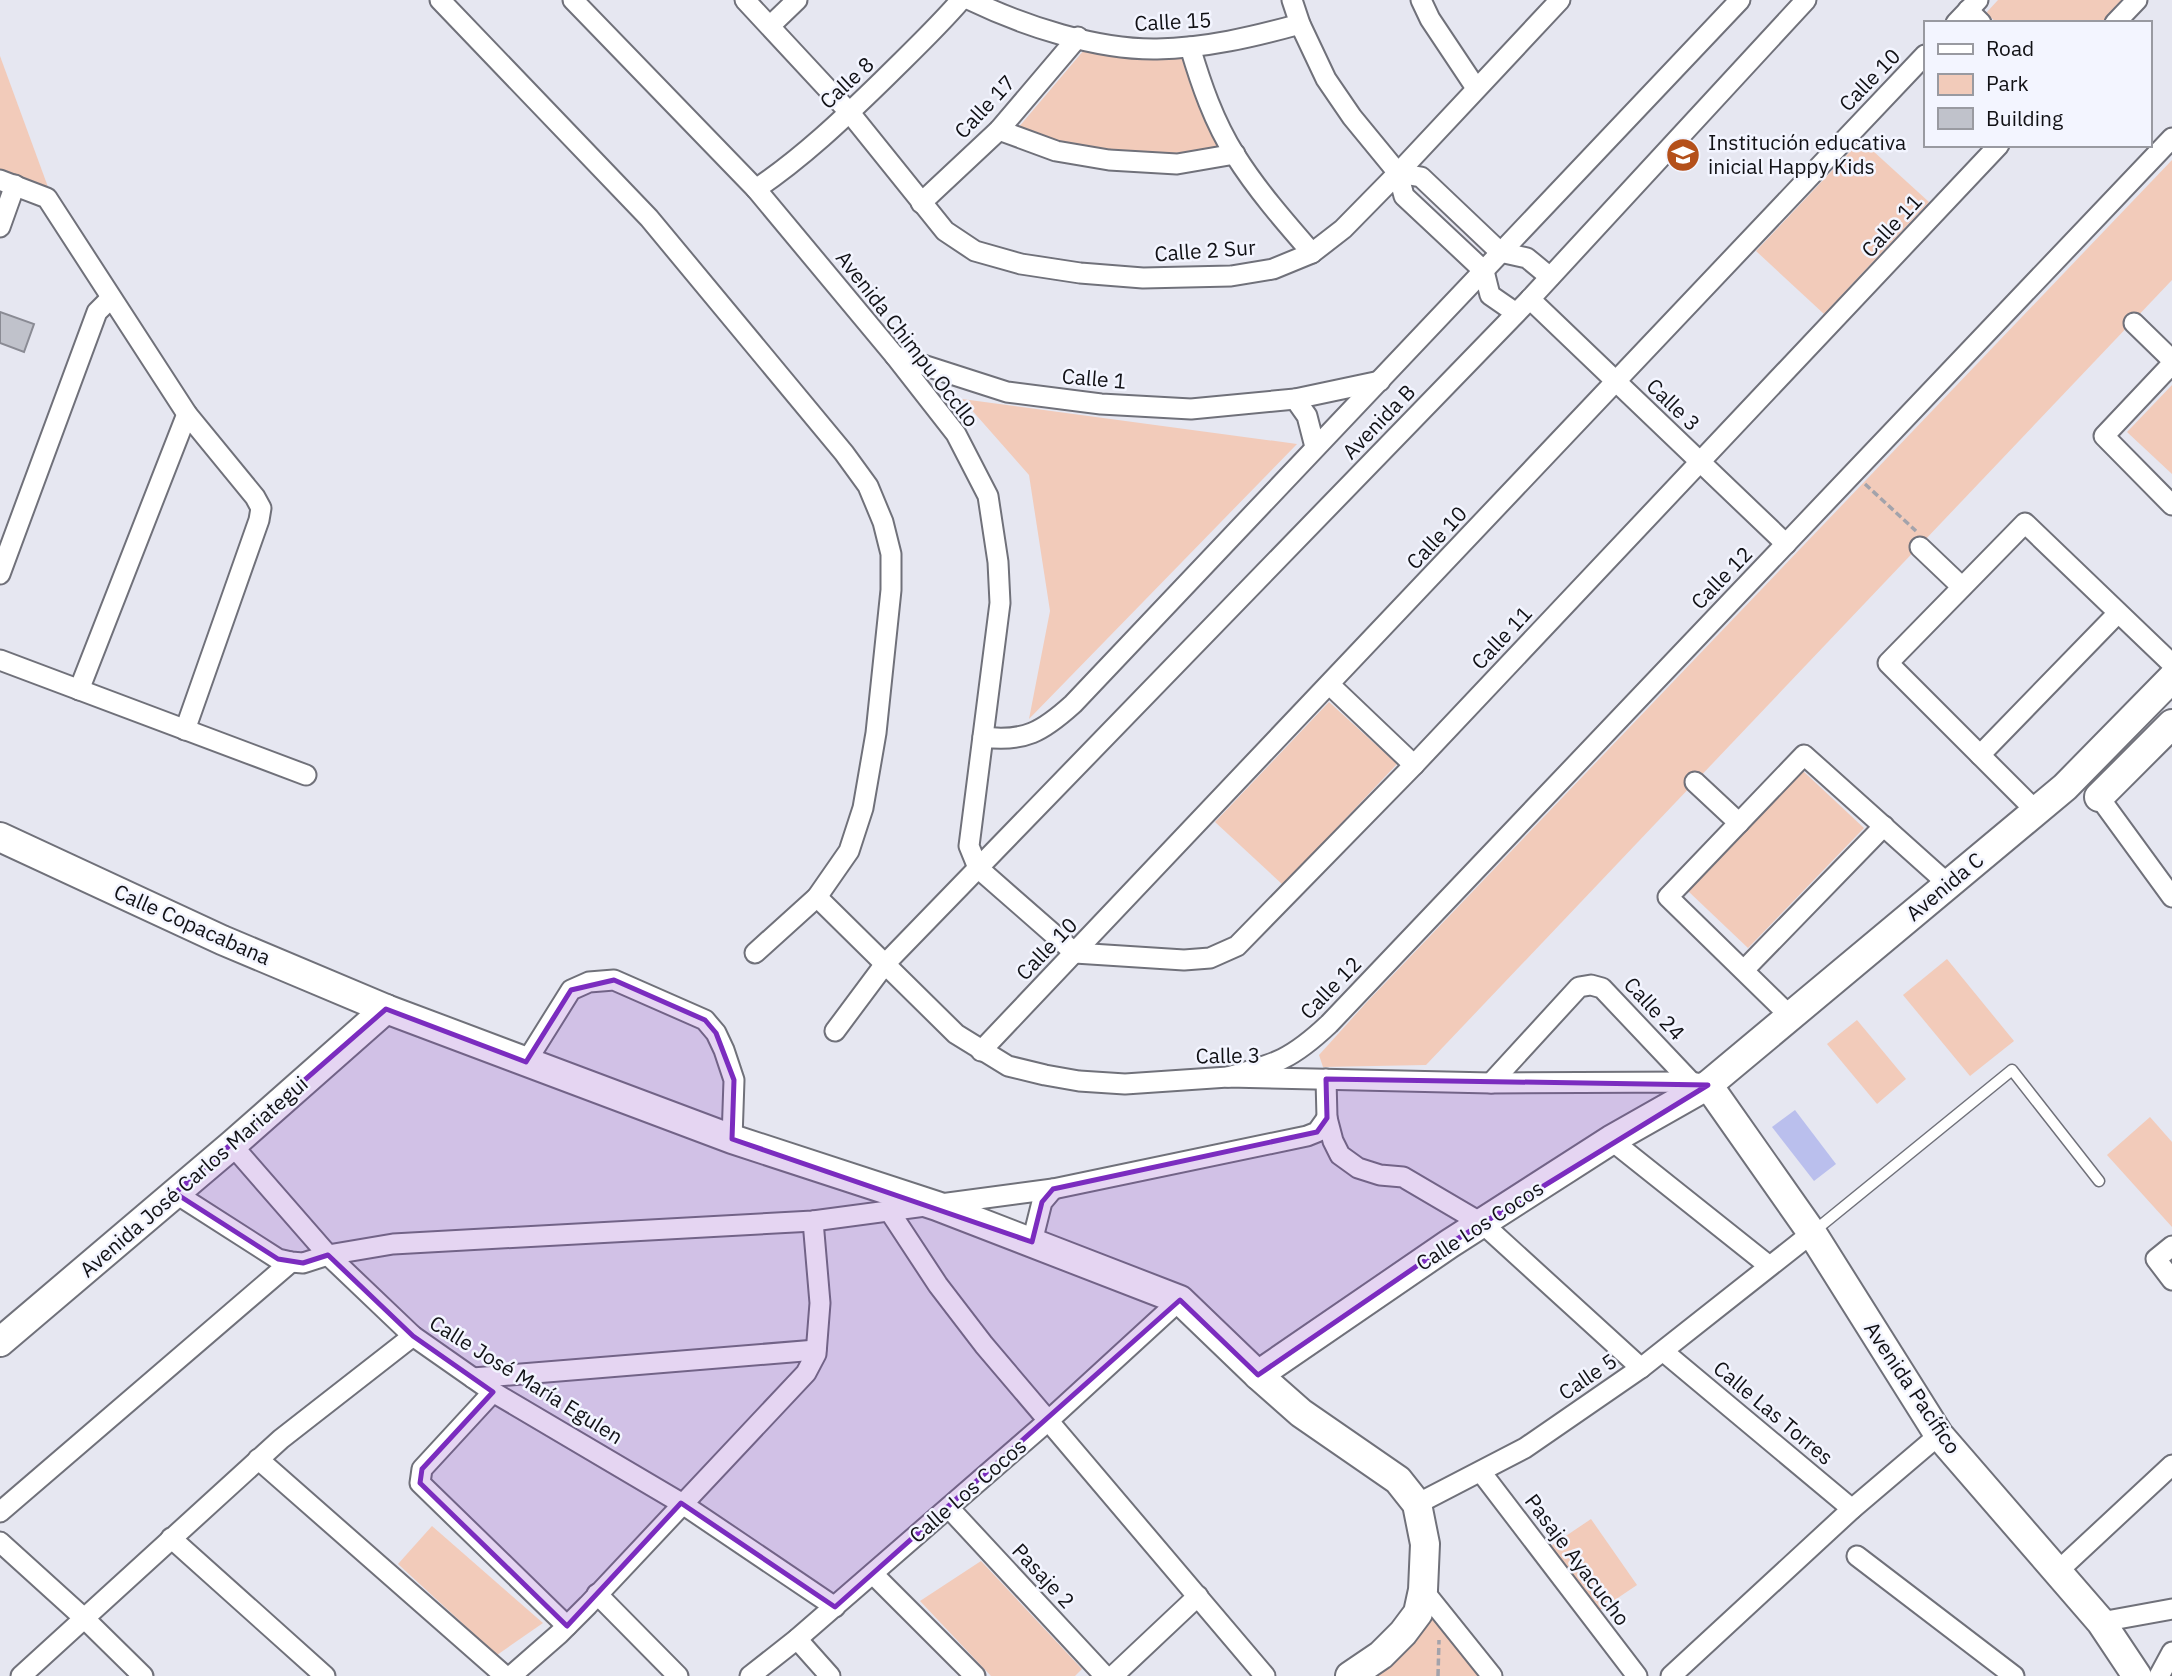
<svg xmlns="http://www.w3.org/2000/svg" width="2172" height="1676" font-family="'IBM Plex Sans',sans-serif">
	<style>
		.green { fill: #f2cbba }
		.water { fill: #babfed }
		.building { fill: #c0c2cb; stroke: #8a8b94; stroke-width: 2 }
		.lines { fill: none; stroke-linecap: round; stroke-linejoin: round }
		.lane-casing { stroke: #70717a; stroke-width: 13 }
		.street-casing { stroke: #70717a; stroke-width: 23 }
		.secondary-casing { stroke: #70717a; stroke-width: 32 }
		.path { stroke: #a3a3ab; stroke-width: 3.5; stroke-dasharray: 7 3.5; stroke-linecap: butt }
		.lane { stroke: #fff; stroke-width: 10 }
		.street { stroke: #fff; stroke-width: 19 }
		.secondary { stroke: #fff; stroke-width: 28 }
		.marked { fill: #7b2cbf; fill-opacity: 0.2; stroke: #7b2cbf; stroke-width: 5; stroke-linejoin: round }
		.labels { text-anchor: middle; stroke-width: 5; stroke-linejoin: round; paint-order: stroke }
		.street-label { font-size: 21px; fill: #111115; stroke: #f3f5ff }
		.poi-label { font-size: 21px; fill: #111115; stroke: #f3f5ff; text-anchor: start }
	</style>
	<rect width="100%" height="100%" fill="#e6e7f1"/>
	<!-- green -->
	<g class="green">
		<polygon points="1998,0 2125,0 2103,23 1997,23 1986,13"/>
		<polygon points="1084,50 1131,58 1183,58 1220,147 1160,155 1080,148 1018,128"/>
		<polygon points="0,56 48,187 0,170"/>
		<polygon points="1861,140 1929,202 1824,314 1756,251"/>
		<polygon points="2172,160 2172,280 1426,1065 1323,1067 1319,1055 1366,1003"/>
		<polygon points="2172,385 2172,474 2127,432"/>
		<polygon points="962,399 1297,444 1029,719 1050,611 1029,475"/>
		<polygon points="1329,702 1397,764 1283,885 1215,822"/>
		<polygon points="1803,771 1864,828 1748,948 1688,891"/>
		<polygon points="1947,959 2014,1041 1970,1076 1903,995"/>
		<polygon points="1857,1020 1906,1079 1877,1104 1827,1044"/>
		<polygon points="2150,1117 2172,1142 2172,1227 2107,1155"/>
		<polygon points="1591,1519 1637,1585 1594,1614 1548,1548"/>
		<polygon points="432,1526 543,1623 497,1655 398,1564"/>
		<polygon points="981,1561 1082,1669 1075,1676 991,1676 920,1601"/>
		<polygon points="1428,1615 1437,1615 1482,1676 1370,1676"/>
	</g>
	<!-- water -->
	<polygon class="water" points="1795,1110 1836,1164 1814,1181 1772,1127"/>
	<!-- building -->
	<polygon class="building" points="0,312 34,324 24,352 0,343"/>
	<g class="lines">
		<!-- lane casing -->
		<g class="lane-casing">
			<polyline id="lane" points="1813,1232 2012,1070 2099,1181"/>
		</g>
		<!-- street casing -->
		<g class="street-casing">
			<g id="street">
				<polyline points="440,0 649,218 844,453 868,486 883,522 891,554 891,590 876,733 863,808 849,851 817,897 755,953"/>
				<polyline points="573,0 756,189 895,356 956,434 988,496 998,562 1000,603 969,846 978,868 1075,953 1184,960 1210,958 1237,946 1414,765 1999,145"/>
				<polyline points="745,0 850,113 945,231 975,251 1021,264 1080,273 1143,278 1231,276 1273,269 1312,253 1343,229 1398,173 1560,0"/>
				<path d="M970 0C1024 26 1097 50 1157 49 1206 48 1253 37 1300 24"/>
				<polyline points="1292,0 1300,24 1326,79 1352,117 1398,173 1404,196 1484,271 1490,295 1516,313"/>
				<polyline points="1421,0 1430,19 1476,88"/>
				<polyline points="1968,10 1981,23"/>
				<polyline points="1956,23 1978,0"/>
				<polyline points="2115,23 2137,0"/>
				<polyline points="770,26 797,0"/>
				<path d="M1190 47C1201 84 1214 122 1235 155 1257 190 1285 222 1312 253"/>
				<polyline points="999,130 1056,151 1109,160 1177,164 1235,154"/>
				<polyline points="1398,173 1421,177 1500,252 1527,258 1550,277"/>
				<polyline points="0,180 47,198 187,414 255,497 261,508 259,520 185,730"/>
				<path d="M756 189C802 158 843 119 882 81 909 54 936 29 961 0"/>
				<polyline points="921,203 999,130 1078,37"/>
				<polyline points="0,227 15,185"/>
				<polyline points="1530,299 1786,544"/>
				<polyline points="2134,323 2172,360"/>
				<polyline points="895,356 1007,392 1101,404 1191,409 1295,399 1380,381"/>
				<polyline points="2172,364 2104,436 2172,505"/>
				<polyline points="1295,399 1307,416 1315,447"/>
				<polyline points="1920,547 1962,587"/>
				<polyline points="0,574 97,312 111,298"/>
				<polyline points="0,660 306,775"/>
				<polyline points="1330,685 1414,765"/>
				<polyline points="79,690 187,414"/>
				<path d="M983 737C1025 742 1042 732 1073 704L1740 0"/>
				<polyline points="1980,755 2117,614"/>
				<polyline points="1695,782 1739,823"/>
				<polyline points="2099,797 2172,897"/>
				<polyline points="2036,811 1888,663 2025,523 2172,664"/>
				<polyline points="817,897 956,1034 1008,1066 1045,1075 1079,1081 1125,1084 1228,1077 1491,1083 1691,1082 1708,1085"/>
				<polyline points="1744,970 1884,826"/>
				<polyline points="1790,1016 1668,897 1804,755 1948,884"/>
				<polyline points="835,1031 885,964 1530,299 1806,0"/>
				<polyline points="981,1051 1925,55"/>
				<polyline points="526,1062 571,990 589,982 614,980 705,1020 716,1033 724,1050 734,1080 732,1139"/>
				<path d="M1228 1077C1276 1064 1292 1059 1329 1024L2172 138"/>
				<polyline points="1326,1079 1327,1118"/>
				<polyline points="1491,1083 1579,987 1591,985 1602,988 1691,1082"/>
				<polyline points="1611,1140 1768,1265"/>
				<polyline points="232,1145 328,1255 413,1336 493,1392 681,1503 835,1607"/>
				<polyline points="175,1193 278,1259 291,1262 303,1263 328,1255 393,1244 813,1221 1053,1189 1307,1136 1317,1132 1327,1118 1333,1141 1340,1155 1358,1168 1380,1175 1403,1177 1483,1224 1641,1368"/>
				<polyline points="890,1212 938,1285 984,1345 1265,1676"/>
				<polyline points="1032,1242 1042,1202 1053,1189"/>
				<polyline points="2172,1246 2156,1259 2172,1280"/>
				<polyline points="1664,1352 1852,1509"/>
				<polyline points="473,1378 816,1350"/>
				<polyline points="493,1392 422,1469 420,1483 567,1626"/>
				<polyline points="258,1459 505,1676"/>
				<polyline points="1481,1472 1637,1676"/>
				<polyline points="1417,1504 1525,1448 1641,1368 1812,1233"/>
				<polyline points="949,1508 1105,1676"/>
				<polyline points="0,1512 291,1262"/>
				<polyline points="171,1538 325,1676"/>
				<polyline points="0,1542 85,1619 143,1676"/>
				<polyline points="1857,1556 2014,1676"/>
				<polyline points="2058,1571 2172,1465"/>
				<polyline points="873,1574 975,1676"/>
				<polyline points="1423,1590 1492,1676"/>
				<polyline points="597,1594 678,1676"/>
				<polyline points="2101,1622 2172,1609"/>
				<polyline points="797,1639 830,1676"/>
				<polyline points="21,1676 281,1439 413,1336"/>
				<polyline points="511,1676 559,1634 588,1605 806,1373 816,1354 820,1303 813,1221"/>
				<polyline points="750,1676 797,1639 1048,1421 1180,1300"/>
				<polyline points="1113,1676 1198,1596"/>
				<polyline points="1671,1676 1852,1509 1939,1435"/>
				<polyline points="2159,1676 2172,1652"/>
			</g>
		</g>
		<!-- secondary casing -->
		<g class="secondary-casing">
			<g id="secondary">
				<polyline points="2099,797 2172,724"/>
				<polyline points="0,837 222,940 386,1009 732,1139 937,1206 1180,1300 1258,1375 1301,1413 1398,1480 1417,1504 1425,1544 1423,1590 1418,1613 1403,1633 1381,1655 1350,1676"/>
				<polyline points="1708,1085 1812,1233 1939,1435 2101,1622 2137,1676"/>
				<polyline points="0,1342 232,1145 386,1009"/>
				<polyline points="1258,1375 1449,1244 1611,1140 1708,1085 2065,787 2172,678"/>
			</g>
		</g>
		<!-- path -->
		<g class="path">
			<polyline points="1865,484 1916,531"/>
			<polyline points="1438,1676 1439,1640"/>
		</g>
		<!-- lane -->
		<use href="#lane" class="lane"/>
		<!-- street -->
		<use href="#street" class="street"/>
		<!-- secondary -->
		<use href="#secondary" class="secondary"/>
	</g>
	<!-- marked area -->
	<path class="marked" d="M614 980 705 1020 716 1033 734 1080 732 1139 1032 1242 1042 1202 1053 1189 1317 1132 1327 1118 1326 1079 1708 1085 1449 1244 1258 1375 1180 1300 835 1607 681 1503 567 1626 420 1483 422 1469 493 1392 413 1336 328 1255 303 1263 278 1259 175 1193 386 1009 526 1062 571 990Z"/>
	<!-- icons -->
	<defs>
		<g id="school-disc" transform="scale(1.75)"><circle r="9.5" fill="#b4501a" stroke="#f3f5ff"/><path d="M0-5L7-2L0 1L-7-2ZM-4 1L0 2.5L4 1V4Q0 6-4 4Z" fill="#fff"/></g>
	</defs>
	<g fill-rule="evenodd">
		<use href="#school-disc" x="1683" y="155"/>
	</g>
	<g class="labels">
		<!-- street labels -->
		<g class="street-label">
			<text transform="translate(1173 22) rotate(-3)" y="7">Calle 15</text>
			<text transform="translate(1870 80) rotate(-46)" y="7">Calle 10</text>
			<text transform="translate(847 83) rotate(-43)" y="7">Calle 8</text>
			<text transform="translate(985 107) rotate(-47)" y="7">Calle 17</text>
			<text transform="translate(1892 226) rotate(-47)" y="7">Calle 11</text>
			<text transform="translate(1205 251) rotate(-4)" y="7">Calle 2 Sur</text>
			<text transform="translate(907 339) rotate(52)" y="7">Avenida Chimpu Occllo</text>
			<text transform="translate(1094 379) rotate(5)" y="7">Calle 1</text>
			<text transform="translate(1673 405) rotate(44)" y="7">Calle 3</text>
			<text transform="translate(1379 422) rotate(-46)" y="7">Avenida B</text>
			<text transform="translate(1437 538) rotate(-47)" y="7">Calle 10</text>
			<text transform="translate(1722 578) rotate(-46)" y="7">Calle 12</text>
			<text transform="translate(1502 638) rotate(-47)" y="7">Calle 11</text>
			<text transform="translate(1945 887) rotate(-40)" y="7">Avenida C</text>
			<text transform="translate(192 925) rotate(24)" y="7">Calle Copacabana</text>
			<text transform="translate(1047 949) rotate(-46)" y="7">Calle 10</text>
			<text transform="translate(1331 988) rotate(-46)" y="7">Calle 12</text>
			<text transform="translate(1654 1009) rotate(47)" y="7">Calle 24</text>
			<text transform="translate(1228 1056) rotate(-1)" y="7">Calle 3</text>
			<text transform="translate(194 1177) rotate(-41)" y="7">Avenida José Carlos Mariategui</text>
			<text transform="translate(1480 1226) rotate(-33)" y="7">Calle Los Cocos</text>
			<text transform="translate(1588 1377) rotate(-34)" y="7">Calle 5</text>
			<text transform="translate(526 1380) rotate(32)" y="7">Calle José María Egulen</text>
			<text transform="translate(1912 1388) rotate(56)" y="7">Avenida Pacífico</text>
			<text transform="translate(1773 1413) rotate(40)" y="7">Calle Las Torres</text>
			<text transform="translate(968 1491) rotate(-41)" y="7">Calle Los Cocos</text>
			<text transform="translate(1577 1560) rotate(53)" y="7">Pasaje Ayacucho</text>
			<text transform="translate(1043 1576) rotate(47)" y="7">Pasaje 2</text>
		</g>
		<!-- poi labels -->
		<g class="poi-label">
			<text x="1708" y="150">Institución educativa<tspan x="1708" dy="24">inicial Happy Kids</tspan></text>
		</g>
	</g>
	<!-- legend -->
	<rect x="1924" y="21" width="228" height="126" fill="#f3f5ff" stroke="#999aa1" stroke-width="2"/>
	<rect x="1938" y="44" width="35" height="10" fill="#ffffff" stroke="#999aa1" stroke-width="2"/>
	<text x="1986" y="56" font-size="21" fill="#111115">Road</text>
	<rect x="1938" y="74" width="35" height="21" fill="#f2cbba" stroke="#999aa1" stroke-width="2"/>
	<text x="1986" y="91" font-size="21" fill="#111115">Park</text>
	<rect x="1938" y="108" width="35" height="21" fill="#c0c2cb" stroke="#999aa1" stroke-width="2"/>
	<text x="1986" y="126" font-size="21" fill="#111115">Building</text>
</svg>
